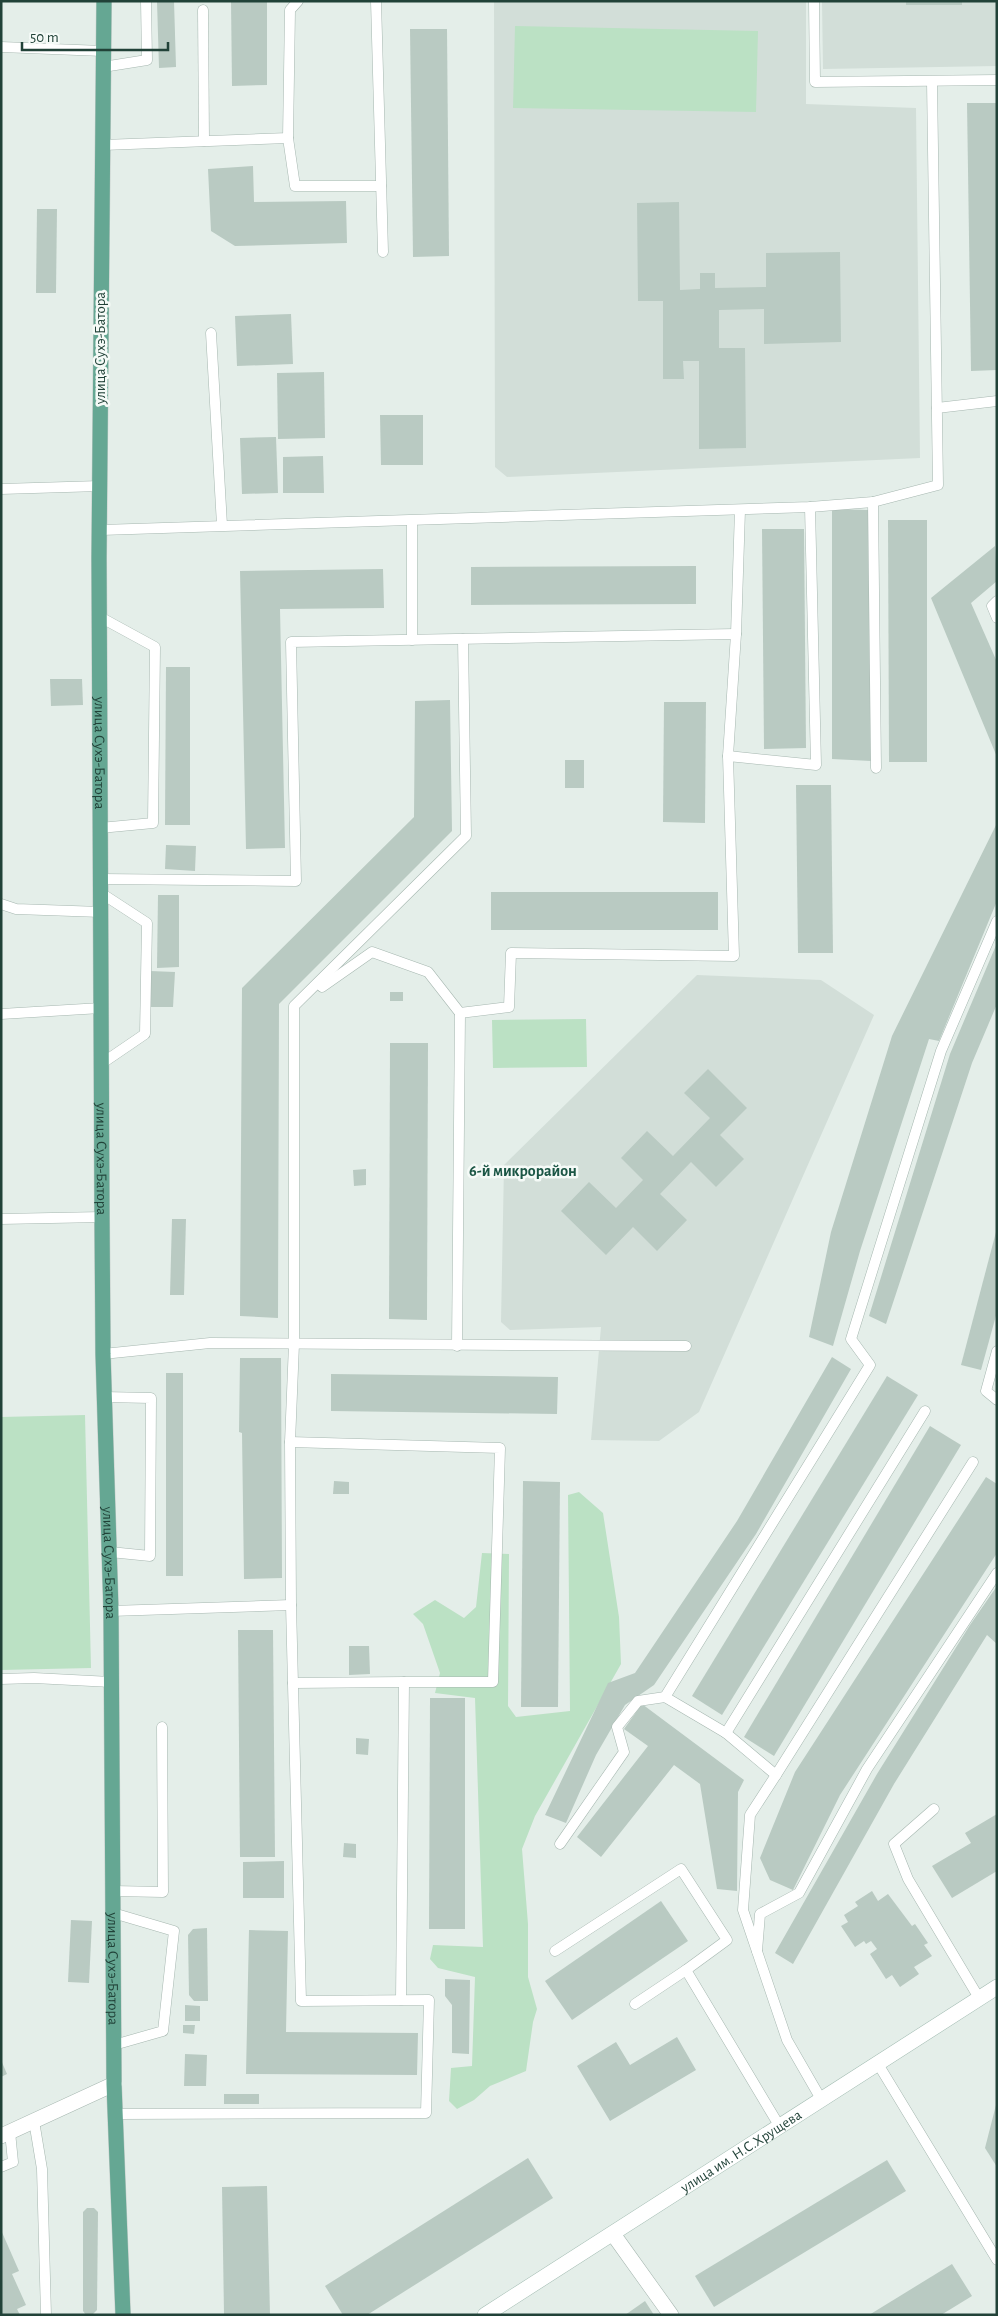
<svg xmlns="http://www.w3.org/2000/svg" width="998" height="2316" font-family="'Alegreya Sans',sans-serif">
	<style>
		.built { fill: #d2ded8 }
		.green { fill: #bbe1c4 }
		.building { fill: #b9cac2 }
		.lines { fill: none; stroke-linecap: round; stroke-linejoin: round }
		.lane-casing { stroke: #a6b7b0; stroke-width: 11 }
		.street-casing { stroke: #a6b7b0; stroke-width: 16 }
		.secondary-casing { stroke: #a1bbb1; stroke-width: 16 }
		.primary-casing { stroke: #c1cac7; stroke-width: 16 }
		.lane { stroke: #fff; stroke-width: 10 }
		.street { stroke: #fff; stroke-width: 15 }
		.secondary { stroke: #fff; stroke-width: 15 }
		.primary { stroke: #65a793; stroke-width: 15 }
		.labels { text-anchor: middle; stroke-width: 5; stroke-linejoin: round; paint-order: stroke }
		.street-label { font-size: 15px; fill: #214238; stroke: #f5faf7 }
		.neighbourhood-label { font-size: 16px; font-weight: bold; fill: #1b5645; stroke: #f5faf7 }
	</style>
	<rect width="100%" height="100%" fill="#e4eee9"/>
	<!-- built -->
	<g class="built">
		<polygon points="806,1 806,104 916,108 920,458 507,477 495,467 494,2"/>
		<polygon points="822,1 997,1 997,66 823,69"/>
		<polygon points="697,975 821,980 874,1015 699,1412 659,1441 591,1440 601,1327 510,1330 501,1322 504,1165"/>
	</g>
	<!-- green -->
	<g class="green">
		<polygon points="515,26 758,31 756,112 513,108"/>
		<polygon points="586,1019 587,1067 493,1068 492,1020"/>
		<polygon points="85,1415 91,1668 1,1670 1,1417"/>
		<polygon points="579,1492 603,1513 619,1617 621,1664 535,1816 522,1849 528,1924 528,1977 537,2009 533,2022 526,2071 490,2086 474,2100 457,2109 449,2101 451,2068 472,2066 475,1977 438,1968 430,1959 433,1945 483,1947 475,1698 435,1693 440,1673 423,1624 413,1614 435,1600 464,1618 476,1607 482,1553 509,1554 508,1706 516,1717 570,1711 568,1495"/>
	</g>
	<!-- building -->
	<g class="building">
		<polygon points="157,1 174,1 176,67 159,68"/>
		<polygon points="231,1 267,1 267,85 232,86"/>
		<rect x="906" y="1" width="56" height="4"/>
		<polygon points="410,29 447,29 449,256 413,257"/>
		<polygon points="967,103 997,103 997,370 971,371"/>
		<polygon points="253,166 254,202 346,201 347,243 235,246 211,231 208,169"/>
		<polygon points="679,202 680,290 700,289 700,273 715,273 715,288 766,287 766,253 840,252 841,342 764,344 764,309 719,310 719,348 745,348 746,448 699,449 699,361 683,361 684,379 663,379 663,301 638,301 637,203"/>
		<polygon points="37,209 57,209 56,293 36,293"/>
		<polygon points="291,314 293,364 237,366 235,316"/>
		<polygon points="324,372 325,438 278,439 277,373"/>
		<polygon points="380,415 423,415 423,465 381,465"/>
		<polygon points="276,437 278,493 242,494 240,438"/>
		<polygon points="323,456 324,493 283,493 283,457"/>
		<polygon points="832,509 868,510 871,761 832,759"/>
		<polygon points="888,520 927,520 927,762 889,762"/>
		<polygon points="762,529 804,529 806,748 764,749"/>
		<polygon points="995,546 997,581 971,603 997,662 997,757 931,598"/>
		<polygon points="696,566 696,604 471,605 471,567"/>
		<polygon points="383,569 384,608 280,609 285,848 246,849 240,571"/>
		<polygon points="166,667 190,667 190,825 165,825"/>
		<polygon points="50,679 82,679 83,705 51,706"/>
		<polygon points="450,700 452,831 279,1004 278,1318 240,1316 242,988 414,817 415,701"/>
		<polygon points="664,702 706,702 705,823 663,822"/>
		<rect x="565" y="760" width="19" height="28"/>
		<polygon points="796,785 831,785 833,953 798,953"/>
		<polygon points="997,823 997,901 939,1041 929,1039 860,1251 833,1346 809,1337 831,1232 892,1036"/>
		<polygon points="166,845 196,846 195,871 165,869"/>
		<rect x="491" y="892" width="227" height="38"/>
		<polygon points="158,895 179,895 179,967 157,968"/>
		<polygon points="997,943 997,1004 972,1063 886,1324 869,1316 950,1054"/>
		<polygon points="150,971 175,972 173,1007 149,1007"/>
		<rect x="390" y="992" width="13" height="9"/>
		<polygon points="390,1043 428,1043 427,1320 389,1319"/>
		<polygon points="708,1069 747,1108 720,1135 744,1159 716,1187 691,1162 660,1194 687,1220 657,1251 633,1227 606,1255 561,1211 589,1182 616,1208 643,1180 621,1158 647,1131 673,1156 710,1118 684,1093"/>
		<polygon points="366,1169 366,1185 354,1186 353,1170"/>
		<polygon points="172,1219 186,1219 184,1295 170,1295"/>
		<polygon points="996,1232 997,1312 981,1370 961,1365"/>
		<polygon points="832,1357 851,1369 756,1534 654,1685 625,1705 596,1755 566,1823 545,1815 608,1683 635,1673 737,1521"/>
		<polygon points="240,1358 281,1358 282,1578 244,1579 242,1433 239,1432"/>
		<rect x="166" y="1373" width="17" height="203"/>
		<polygon points="331,1374 558,1377 557,1414 331,1411"/>
		<polygon points="887,1376 918,1395 722,1715 692,1696"/>
		<polygon points="930,1426 961,1445 774,1756 744,1737"/>
		<polygon points="986,1477 997,1484 997,1553 840,1795 793,1890 770,1880 760,1858 795,1772"/>
		<polygon points="334,1481 349,1482 349,1494 333,1494"/>
		<polygon points="523,1481 560,1482 558,1707 521,1707"/>
		<polygon points="997,1586 997,1644 987,1635 894,1784 793,1964 775,1953 877,1774 970,1625"/>
		<polygon points="238,1630 273,1630 275,1857 240,1857"/>
		<polygon points="349,1646 369,1646 370,1674 349,1675"/>
		<polygon points="430,1698 465,1698 465,1929 429,1929"/>
		<polygon points="642,1704 744,1780 738,1792 737,1891 717,1889 700,1784 674,1765 601,1857 577,1837 648,1746 624,1729"/>
		<polygon points="356,1738 369,1739 368,1755 356,1754"/>
		<polygon points="997,1814 997,1871 952,1898 932,1866 971,1843 965,1833"/>
		<polygon points="344,1843 356,1844 356,1858 343,1857"/>
		<polygon points="284,1861 284,1898 243,1898 243,1862"/>
		<polygon points="872,1891 878,1901 888,1894 912,1926 915,1924 928,1943 924,1945 932,1956 914,1967 919,1974 900,1987 892,1975 886,1979 870,1954 877,1949 871,1941 866,1944 864,1941 855,1947 841,1926 848,1922 844,1915 858,1906 855,1902"/>
		<polygon points="661,1901 688,1941 572,2020 545,1981"/>
		<polygon points="71,1920 92,1921 89,1983 68,1982"/>
		<polygon points="207,1928 208,2001 194,2001 189,1995 188,1935 193,1929"/>
		<polygon points="249,1930 288,1931 286,2032 418,2033 417,2075 246,2074"/>
		<polygon points="445,1979 470,1980 469,2054 452,2053 452,2005 445,1996"/>
		<polygon points="185,2005 200,2006 200,2021 185,2021"/>
		<polygon points="183,2025 195,2025 194,2034 183,2033"/>
		<polygon points="677,2037 696,2070 610,2121 577,2066 616,2042 630,2065"/>
		<polygon points="185,2054 207,2055 206,2086 184,2086"/>
		<polygon points="1,2060 7,2074 1,2077"/>
		<rect x="224" y="2094" width="35" height="10"/>
		<polygon points="997,2101 997,2167 985,2148"/>
		<polygon points="528,2158 553,2198 367,2315 343,2315 325,2286"/>
		<polygon points="887,2160 906,2191 714,2307 695,2276"/>
		<polygon points="267,2186 270,2315 224,2315 222,2187"/>
		<polygon points="87,2208 94,2208 98,2212 97,2310 93,2314 86,2315 83,2311 83,2212"/>
		<polygon points="1,2230 19,2271 12,2274 26,2305 17,2309 20,2315 1,2315"/>
		<polygon points="952,2264 972,2296 941,2315 869,2315"/>
		<polygon points="645,2301 654,2315 625,2315"/>
	</g>
	<g class="lines">
		<!-- lane casing -->
		<g class="lane-casing">
			<g id="lane">
				<polyline points="376,1 383,252"/>
				<polyline points="814,1 815,82 997,80"/>
				<polyline points="203,10 204,141"/>
				<polyline points="1,47 103,51"/>
				<polyline points="103,67 147,60 146,1"/>
				<polyline points="288,138 295,186 381,186"/>
				<polyline points="103,145 288,138 290,10 298,1"/>
				<polyline points="211,333 222,525"/>
				<polyline points="937,408 997,401"/>
				<polyline points="1,489 100,486"/>
				<polyline points="873,502 876,768"/>
				<polyline points="101,530 810,507 873,502 938,485 932,82"/>
				<polyline points="997,601 992,606 997,618"/>
				<polyline points="100,617 155,647 153,823 100,828"/>
				<polyline points="412,640 412,521"/>
				<polyline points="728,756 816,765 810,507"/>
				<polyline points="101,879 296,881 291,642 736,634"/>
				<polyline points="101,893 147,923 145,1034 101,1064"/>
				<polyline points="1,904 16,909 101,912"/>
				<polyline points="322,987 372,952 428,972 460,1013 509,1007 511,953 734,956 728,756 736,634 740,510"/>
				<polyline points="1,1014 101,1008"/>
				<polyline points="1,1219 102,1217"/>
				<polyline points="457,1346 460,1013"/>
				<polyline points="997,1351 986,1391 997,1400"/>
				<polyline points="103,1354 210,1343 686,1346"/>
				<polyline points="104,1397 151,1398 150,1556 110,1552"/>
				<polyline points="925,1411 726,1733 665,1697 870,1365 851,1339 941,1051 997,921"/>
				<polyline points="290,1442 500,1448 493,1682 404,1682 401,2000"/>
				<polyline points="111,1611 291,1605"/>
				<polyline points="1,1679 34,1678 111,1682"/>
				<polyline points="293,1683 404,1682"/>
				<polyline points="726,1733 776,1775 750,1815 743,1910 787,2040 821,2099"/>
				<polyline points="776,1775 973,1462"/>
				<polyline points="934,1809 894,1844 908,1879 979,1998"/>
				<polyline points="560,1844 624,1752 617,1727 638,1701 665,1697"/>
				<polyline points="113,1891 163,1892 162,1727"/>
				<polyline points="113,1913 174,1931 163,2031 114,2045"/>
				<polyline points="555,1951 681,1869 727,1940 686,1970"/>
				<polyline points="757,1951 760,1914 799,1893 867,1769 997,1573"/>
				<polyline points="635,2004 686,1970 780,2127"/>
				<polyline points="878,2064 997,2260"/>
				<polyline points="117,2114 426,2113 429,2000 301,2001 291,1605 290,1442 294,1344 294,1006 466,836 463,639"/>
				<polyline points="34,2121 42,2169 46,2315"/>
				<polyline points="1,2167 13,2162 10,2132"/>
			</g>
		</g>
		<!-- street casing -->
		<g class="street-casing">
			<g id="street">
				<polyline points="1,2136 114,2084"/>
				<polyline points="613,2234 671,2315"/>
			</g>
		</g>
		<!-- secondary casing -->
		<g class="secondary-casing">
			<g id="secondary">
				<path id="s1" d="M485 2315 997 1987"/>
			</g>
		</g>
		<!-- primary casing -->
		<g class="primary-casing">
			<g id="primary">
				<path id="s2" d="M104 1 99 558 102 1217 103 1354 111 1611 114 2084 123 2315"/>
			</g>
		</g>
		<!-- lane -->
		<use href="#lane" class="lane"/>
		<!-- street -->
		<use href="#street" class="street"/>
		<!-- secondary -->
		<use href="#secondary" class="secondary"/>
		<!-- primary -->
		<use href="#primary" class="primary"/>
	</g>
	<g class="labels">
		<!-- street labels -->
		<g class="street-label">
			<text transform="translate(100 348) rotate(-90)" y="5">улица Сухэ-Батора</text>
			<text dy="5" stroke="none"><textPath href="#s2" startOffset="752">улица Сухэ-Батора</textPath></text>
			<text dy="5" stroke="none"><textPath href="#s2" startOffset="1158">улица Сухэ-Батора</textPath></text>
			<text dy="5" stroke="none"><textPath href="#s2" startOffset="1562">улица Сухэ-Батора</textPath></text>
			<text dy="5" stroke="none"><textPath href="#s2" startOffset="1968">улица Сухэ-Батора</textPath></text>
			<text dy="5" stroke="none"><textPath href="#s1" startOffset="304">улица им. Н.С.Хрущева</textPath></text>
		</g>
		<!-- neighbourhood labels -->
		<g class="neighbourhood-label">
			<text x="523" y="1176">6-й микрорайон</text>
		</g>
	</g>
	<!-- border -->
	<rect width="998" height="2316" fill="none" stroke="#214238" stroke-width="5"/>
	<!-- scale -->
	<path d="M22 42v8h146v-8" fill="none" stroke="#214238" stroke-width="2.5"/>
	<text x="30" y="42" font-size="15" fill="#214238" stroke="#f5faf7" stroke-width="4" paint-order="stroke">50 m</text>
</svg>
